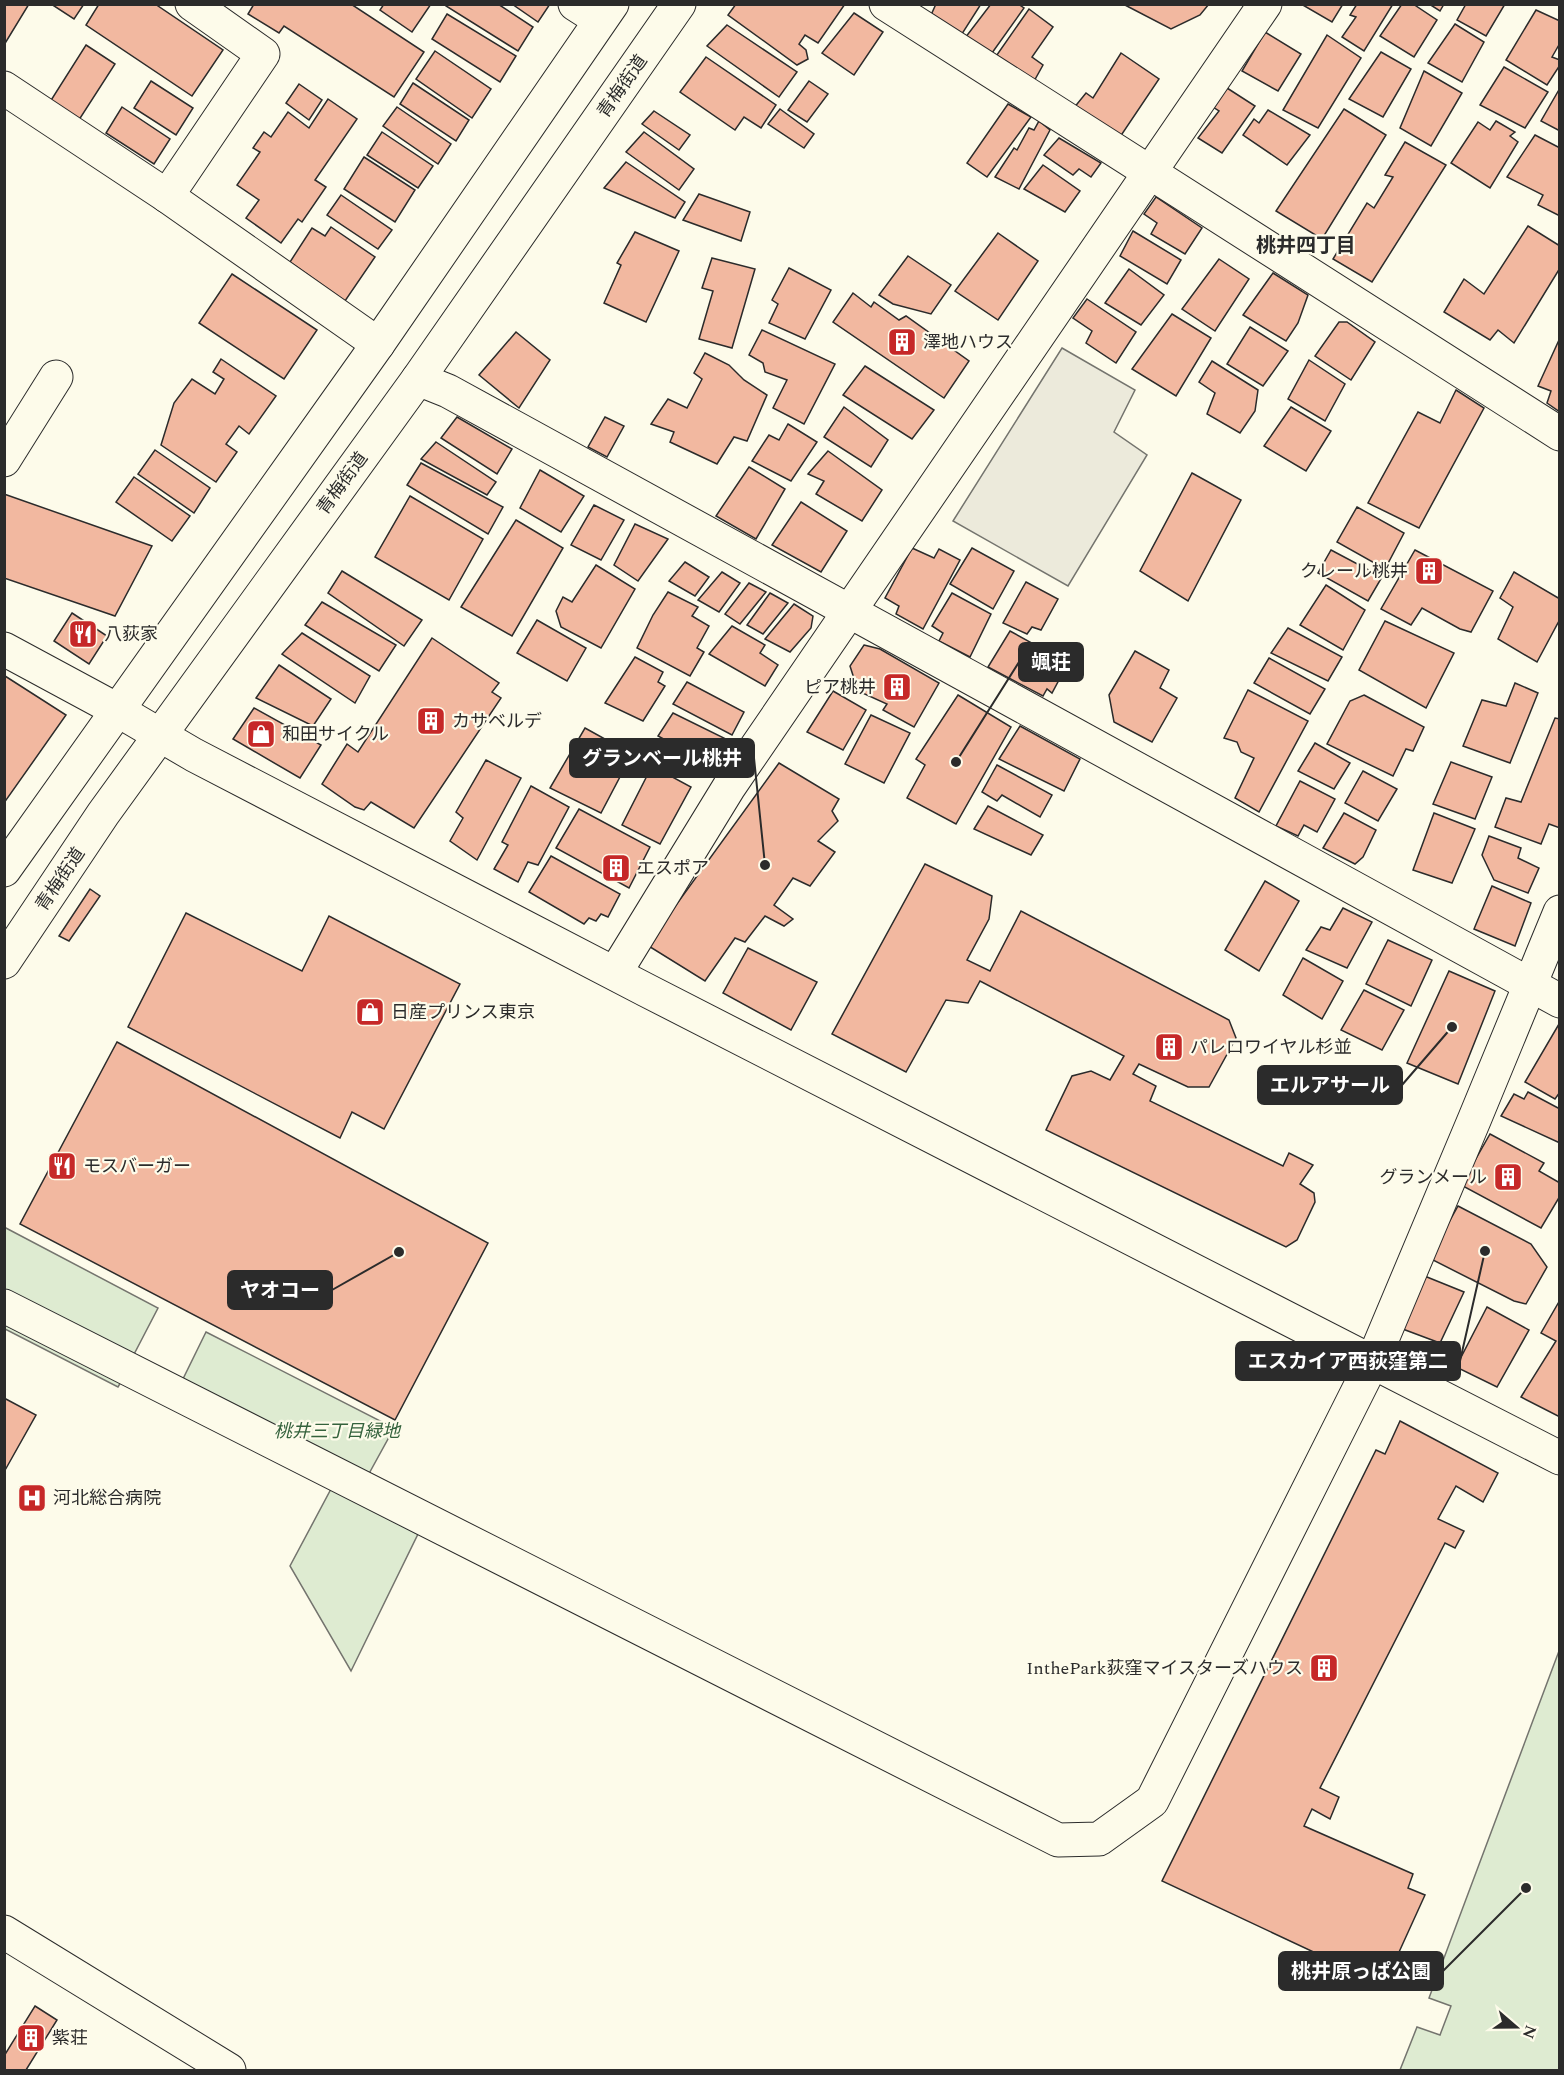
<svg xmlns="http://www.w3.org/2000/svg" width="1564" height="2075" font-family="Spectral,'Noto Sans JP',serif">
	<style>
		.green { fill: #deebd1; stroke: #74746e; stroke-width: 1.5 }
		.parking { fill: #eceadb; stroke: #74746e; stroke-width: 1.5 }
		.building { fill: #f2b8a0; stroke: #2b2b2b; stroke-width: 1.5 }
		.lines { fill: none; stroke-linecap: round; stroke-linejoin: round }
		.minor-casing { stroke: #2b2b2b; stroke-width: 35 }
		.tertiary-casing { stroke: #2b2b2b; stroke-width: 35 }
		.primary-casing { stroke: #2b2b2b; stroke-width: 35 }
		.minor { stroke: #fdfbea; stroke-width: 33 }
		.tertiary { stroke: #fdfbea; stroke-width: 33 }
		.primary { stroke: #fdfbea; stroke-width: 33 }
		.labels { text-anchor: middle; stroke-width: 4.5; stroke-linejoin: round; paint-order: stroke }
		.street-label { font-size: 18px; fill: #2b2b2b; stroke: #fdfbea }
		.poi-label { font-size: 18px; fill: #2b2b2b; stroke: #fdfbea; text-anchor: start }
		.park-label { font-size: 18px; font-style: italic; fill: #34623c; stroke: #fdfbea }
		.neighbourhood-label { font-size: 20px; font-weight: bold; fill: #2b2b2b; stroke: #fdfbea }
		.leader { fill: none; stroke: #2b2b2b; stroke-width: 2 }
		.callout-dot { fill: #2b2b2b; stroke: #fdfbea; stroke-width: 2 }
		.callout { fill: #2b2b2b; stroke: #2b2b2b; stroke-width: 2 }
		.callout-label { font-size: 20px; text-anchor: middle; font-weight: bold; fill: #fff }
	</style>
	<rect width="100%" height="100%" fill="#fdfbea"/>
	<!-- green -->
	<g class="green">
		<polygon points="4,1227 158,1308 131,1360 5,1294"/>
		<polygon points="4,1313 125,1375 118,1387 5,1329"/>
		<polygon points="206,1332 394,1428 366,1479 181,1383"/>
		<polygon points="331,1489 418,1534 351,1671 290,1566"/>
		<polygon points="1559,1651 1559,2070 1400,2070 1417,2027 1440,2035 1451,2006 1429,1998"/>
	</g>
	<!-- parking -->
	<polygon class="parking" points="1062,348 1135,390 1114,432 1147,455 1068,586 953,521"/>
	<!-- building -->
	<g class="building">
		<polygon points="4,4 29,4 4,45"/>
		<polygon points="51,4 84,4 74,19"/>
		<polygon points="99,4 155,4 223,50 192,96 86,25"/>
		<polygon points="254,4 351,4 424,52 394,97 284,26 279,33 248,14"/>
		<polygon points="384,4 431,4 412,32 380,10"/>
		<polygon points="447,4 498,4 533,27 518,51 446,6"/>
		<polygon points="512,4 550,4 538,22"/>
		<polygon points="736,4 845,4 818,43 805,35 799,44 806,50 808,59 797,65 728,15"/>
		<polygon points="936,4 981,4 960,37 931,15"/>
		<polygon points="991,4 1018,4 1024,8 992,53 965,38"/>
		<polygon points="1123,4 1209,4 1200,15 1171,29"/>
		<polygon points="1301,4 1343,4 1332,22"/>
		<polygon points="1357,4 1393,4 1364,51 1342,37 1356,17 1350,15"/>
		<polygon points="1402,4 1413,4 1437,20 1414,57 1380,36"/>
		<polygon points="1429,4 1444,4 1440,11"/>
		<polygon points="1466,4 1505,4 1486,36 1457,20"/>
		<polygon points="1029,9 1053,27 1032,57 1043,65 1033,83 992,62"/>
		<polygon points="1536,10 1560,21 1560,43 1552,57 1560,60 1560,65 1547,85 1506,60"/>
		<polygon points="854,13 883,32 854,75 822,53"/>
		<polygon points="447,14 516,56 500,82 432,39"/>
		<polygon points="1455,24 1484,42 1462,82 1428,63"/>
		<polygon points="727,25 797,72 779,97 707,46"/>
		<polygon points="1265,32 1301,54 1278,91 1242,71"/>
		<polygon points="1327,35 1361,58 1318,128 1283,110"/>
		<polygon points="86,45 115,64 77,123 48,105"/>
		<polygon points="435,51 491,89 472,118 416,79"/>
		<polygon points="1381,52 1411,69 1383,117 1349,99"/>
		<polygon points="1121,53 1159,79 1120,137 1073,109 1086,93 1093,98"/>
		<polygon points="706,57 776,105 761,128 744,117 735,130 680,92"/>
		<polygon points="1504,67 1548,92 1525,128 1480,105"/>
		<polygon points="1424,71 1462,93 1431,146 1400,128"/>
		<polygon points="151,81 193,108 176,135 134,108"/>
		<polygon points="809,81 828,94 807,122 788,110"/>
		<polygon points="413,83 469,120 456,141 400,104"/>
		<polygon points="299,84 322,100 309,120 286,103"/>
		<polygon points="1227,88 1255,106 1222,153 1198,138 1219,111 1213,107"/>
		<polygon points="1560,88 1560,131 1541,121"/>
		<polygon points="328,99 357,119 315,180 326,187 302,222 298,219 281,243 246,218 259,200 237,185 260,152 253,148 264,132 271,137 288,112 309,128"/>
		<polygon points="1008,104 1031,117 987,177 967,163"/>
		<polygon points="122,107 170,139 154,164 106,133"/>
		<polygon points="397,107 451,144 438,164 383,126"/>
		<polygon points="780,109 814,134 804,148 768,124"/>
		<polygon points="1344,109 1386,135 1322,239 1276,211"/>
		<polygon points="1268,110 1310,135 1287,165 1243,135 1254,119 1259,123"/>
		<polygon points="654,111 690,135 679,150 642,124"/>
		<polygon points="1039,121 1050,130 1019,189 995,177 1014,148 1017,150 1029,128 1034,130"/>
		<polygon points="1496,121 1515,132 1510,136 1518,142 1490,188 1451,163 1478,122 1490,130"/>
		<polygon points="382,132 433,166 418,188 367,155"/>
		<polygon points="644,132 694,169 679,190 626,152"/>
		<polygon points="1535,135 1560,148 1560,216 1538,205 1543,195 1507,177"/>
		<polygon points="1059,138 1101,163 1091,177 1079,169 1073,175 1044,155"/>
		<polygon points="1405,142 1446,165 1372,282 1333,259 1367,203 1374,208 1393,177 1385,175"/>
		<polygon points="364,157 415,190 395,222 344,189"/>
		<polygon points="626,162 685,202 675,218 604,188"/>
		<polygon points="1043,165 1080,191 1065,212 1024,189"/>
		<polygon points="699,194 750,212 741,241 683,220"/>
		<polygon points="341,195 392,230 378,249 327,215"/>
		<polygon points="1156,197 1202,228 1185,254 1151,234 1157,223 1144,214"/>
		<polygon points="1528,226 1560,246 1560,268 1514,343 1498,330 1490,340 1444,312 1464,279 1484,294"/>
		<polygon points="331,227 375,257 345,301 290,262 312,228 325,236"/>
		<polygon points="1133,231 1181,260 1167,284 1120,256"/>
		<polygon points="635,232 679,251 646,322 604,303 621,265 617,263"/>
		<polygon points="998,233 1038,261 998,320 955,291"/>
		<polygon points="908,256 951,285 931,314 893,304 879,295"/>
		<polygon points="712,258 755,269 732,348 699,339 713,291 702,288"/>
		<polygon points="1219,259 1249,279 1215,331 1182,309"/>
		<polygon points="789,268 831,290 805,339 769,323 778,304 772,300"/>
		<polygon points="1129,269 1164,295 1141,325 1105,303"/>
		<polygon points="1273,273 1308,295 1298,323 1286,341 1243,315"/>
		<polygon points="232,274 317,330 284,379 199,323"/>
		<polygon points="853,293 871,307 874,302 899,320 906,316 969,361 944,398 833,322"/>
		<polygon points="1087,299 1136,332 1116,363 1086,343 1092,331 1073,318"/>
		<polygon points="1172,314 1211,338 1176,396 1132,369"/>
		<polygon points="1339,322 1347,322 1375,342 1351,380 1315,356"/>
		<polygon points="1250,327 1288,351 1263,386 1227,364"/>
		<polygon points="762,330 835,364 804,424 773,408 787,380 765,372 763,363 749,355"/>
		<polygon points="516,332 550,360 519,408 479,375"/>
		<polygon points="1559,340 1560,340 1560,412 1547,403 1551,391 1538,386"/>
		<polygon points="705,353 729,365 744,380 767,395 747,441 734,437 717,464 670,442 674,432 651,424 668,399 687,408 702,379 694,373"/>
		<polygon points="221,359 276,396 249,434 239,426 226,444 237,452 216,482 161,445 174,403 192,379 215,394 224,379 213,372"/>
		<polygon points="1309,360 1345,384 1325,421 1288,399"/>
		<polygon points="1212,361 1258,390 1255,411 1240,433 1207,414 1215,393 1199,382"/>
		<polygon points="865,366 934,410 912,439 843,395"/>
		<polygon points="1456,390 1484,408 1419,528 1368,503 1418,412 1440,423"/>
		<polygon points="844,407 888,440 871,467 824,437"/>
		<polygon points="1291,407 1331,431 1306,471 1264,446"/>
		<polygon points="457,417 512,449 497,474 441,438"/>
		<polygon points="605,417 624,426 607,457 588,447"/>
		<polygon points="788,424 817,442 791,481 752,461 769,435 779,440"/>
		<polygon points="436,442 496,482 487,495 421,459"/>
		<polygon points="155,450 210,488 194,513 138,474"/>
		<polygon points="828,451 882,490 862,521 816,494 824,481 808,474"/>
		<polygon points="421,463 503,507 488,534 407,485"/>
		<polygon points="749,467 785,489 756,539 716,516"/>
		<polygon points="540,470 584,496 561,532 520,508"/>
		<polygon points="1192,473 1241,500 1188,601 1140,571"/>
		<polygon points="134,477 190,516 172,541 116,502"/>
		<polygon points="4,494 152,546 115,616 4,578"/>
		<polygon points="410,496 483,539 449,600 375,557"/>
		<polygon points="801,502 847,531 821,572 772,545"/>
		<polygon points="594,505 624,520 601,560 571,545"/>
		<polygon points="1357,507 1404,533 1385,569 1337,542"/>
		<polygon points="516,520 563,548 512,636 461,607"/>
		<polygon points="635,524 668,539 638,581 614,565"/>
		<polygon points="912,548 934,558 939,549 960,560 923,629 896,614 899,606 885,598"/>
		<polygon points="972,548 1014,571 993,609 950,584"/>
		<polygon points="1331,550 1382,577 1368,601 1318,573"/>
		<polygon points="1415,550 1493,591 1471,632 1460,629 1422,608 1411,625 1381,609"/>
		<polygon points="685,562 709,577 695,596 669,581"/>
		<polygon points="596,565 635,589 601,648 561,627 556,611 563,597 572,602"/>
		<polygon points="342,571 422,620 404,646 328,593"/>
		<polygon points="722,572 740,583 719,612 698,600"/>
		<polygon points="1514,572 1560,599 1560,619 1537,662 1498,639 1513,607 1500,598"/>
		<polygon points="1026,582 1058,599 1041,630 1032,627 1027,634 1003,623"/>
		<polygon points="749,583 766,592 740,624 725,614"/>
		<polygon points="1326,585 1365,610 1343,650 1300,625"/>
		<polygon points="668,592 698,607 692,616 709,626 697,648 704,652 690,676 637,648 653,615"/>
		<polygon points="770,593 788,603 763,634 747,625"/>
		<polygon points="952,593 991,614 970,657 939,641 943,633 932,626"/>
		<polygon points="322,602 396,645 379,671 305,625"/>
		<polygon points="794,604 813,616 811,628 790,652 765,639"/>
		<polygon points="72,613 107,636 89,664 54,641"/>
		<polygon points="537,620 586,648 567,681 517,653"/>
		<polygon points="1385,621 1454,653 1426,708 1359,670"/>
		<polygon points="732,626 765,645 760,653 778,665 765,686 709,654"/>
		<polygon points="1288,628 1342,657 1328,681 1271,653"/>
		<polygon points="1010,631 1068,663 1052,693 1047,689 1043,696 988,667"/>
		<polygon points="302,633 370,676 355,703 282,654"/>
		<polygon points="432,638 499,683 492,692 501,698 414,828 371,802 364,810 355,807 322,784 347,744 358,752"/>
		<polygon points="864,645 880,649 939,683 914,727 883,710 887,704 858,691 850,666"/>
		<polygon points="1135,651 1169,670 1160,688 1177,698 1152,742 1114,722 1109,695"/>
		<polygon points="635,657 663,672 658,682 665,686 643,721 605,703"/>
		<polygon points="1269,658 1325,689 1310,714 1254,683"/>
		<polygon points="279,665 331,699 313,726 256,698"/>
		<polygon points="5,676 66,715 4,803 4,677"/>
		<polygon points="687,682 744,712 732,735 673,704"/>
		<polygon points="1515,683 1538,693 1510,763 1463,746 1482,700 1506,706"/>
		<polygon points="1248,690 1308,721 1259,812 1235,798 1254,758 1241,752 1237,742 1224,738"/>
		<polygon points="833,691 866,710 843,750 807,732"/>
		<polygon points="958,695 1011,727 956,824 907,798 925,765 916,759"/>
		<polygon points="1364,695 1424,727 1413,751 1406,749 1393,776 1327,744 1350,701"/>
		<polygon points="254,708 321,745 300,778 233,739"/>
		<polygon points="673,713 728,740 718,762 708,763 658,736"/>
		<polygon points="871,715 910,733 884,783 845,764"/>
		<polygon points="1555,718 1560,719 1560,828 1549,824 1541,844 1495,827 1506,798 1521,802"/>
		<polygon points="1020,726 1080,759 1064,791 999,759"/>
		<polygon points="585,728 632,754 601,813 550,788"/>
		<polygon points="1315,743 1350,763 1334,789 1298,771"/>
		<polygon points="486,760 521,778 477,860 450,841 463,818 456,812"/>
		<polygon points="1451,762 1492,777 1475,819 1433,804"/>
		<polygon points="779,763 839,799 832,811 838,821 818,841 835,852 810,886 793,878 774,905 793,919 784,926 765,916 745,942 735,938 705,981 647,945"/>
		<polygon points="997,765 1052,795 1040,817 1002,795 997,801 982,792"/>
		<polygon points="652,766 691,787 660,844 622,825"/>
		<polygon points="1363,771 1397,789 1378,821 1345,803"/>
		<polygon points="1300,781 1335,799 1317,832 1304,825 1298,836 1276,826"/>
		<polygon points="531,786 569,807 538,865 528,862 518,882 494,869 508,845 502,842"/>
		<polygon points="988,806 1043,835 1031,855 974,829"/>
		<polygon points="579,809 650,847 629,888 556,848"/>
		<polygon points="1344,813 1376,830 1363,857 1355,864 1323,848"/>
		<polygon points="1434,813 1475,829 1452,883 1413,870"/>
		<polygon points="1489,836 1521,848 1518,858 1539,868 1528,893 1494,880 1482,855"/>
		<polygon points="551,856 620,894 608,917 601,914 596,921 589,918 584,924 529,892"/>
		<polygon points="925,864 992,896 989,919 967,960 990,971 1021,911 1229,1020 1236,1038 1209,1087 1188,1087 1139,1064 1133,1074 1156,1086 1150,1101 1283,1166 1289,1153 1313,1165 1300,1184 1314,1193 1315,1202 1297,1240 1286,1247 1046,1130 1072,1076 1091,1071 1110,1080 1124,1056 980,981 968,1003 946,1000 906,1072 832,1034"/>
		<polygon points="1265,881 1299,901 1259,971 1225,950"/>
		<polygon points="1492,886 1531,903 1515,946 1474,929"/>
		<polygon points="90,889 100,896 69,941 59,936"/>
		<polygon points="1343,908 1372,922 1347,968 1306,950 1321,927 1330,930"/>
		<polygon points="186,913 302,971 329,916 460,984 384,1129 352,1112 340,1138 128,1027"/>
		<polygon points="1388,940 1432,960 1411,1006 1366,984"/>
		<polygon points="748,948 817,982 791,1030 723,993"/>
		<polygon points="1303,958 1343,981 1322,1019 1283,995"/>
		<polygon points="1449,971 1495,991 1458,1084 1407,1063"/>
		<polygon points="1364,990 1404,1010 1382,1050 1341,1030"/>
		<polygon points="1559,1024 1560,1092 1555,1099 1525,1082"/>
		<polygon points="117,1042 488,1243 395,1420 20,1224"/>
		<polygon points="1528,1092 1560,1109 1560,1143 1501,1116 1514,1094 1524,1099"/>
		<polygon points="1490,1134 1544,1163 1539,1171 1560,1183 1560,1196 1541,1228 1461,1185"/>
		<polygon points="1458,1206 1531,1244 1547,1267 1526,1304 1514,1301 1429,1258"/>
		<polygon points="1422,1275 1464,1292 1440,1343 1400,1328"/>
		<polygon points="1560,1300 1560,1417 1521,1397 1556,1341 1541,1333"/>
		<polygon points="1487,1307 1529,1330 1497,1387 1456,1367"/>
		<polygon points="4,1398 36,1415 4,1472"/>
		<polygon points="1400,1421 1498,1473 1483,1502 1456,1486 1438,1519 1464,1531 1455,1548 1445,1543 1320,1788 1339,1797 1330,1819 1312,1809 1304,1826 1413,1874 1408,1888 1425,1895 1384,1985 1162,1881 1376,1450 1385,1454"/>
		<polygon points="35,2006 57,2020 26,2070 4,2070 4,2056"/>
	</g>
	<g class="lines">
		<!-- minor casing -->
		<g class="minor-casing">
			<g id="minor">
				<polyline points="575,4 600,20"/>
				<polyline points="886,4 1560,434"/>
				<polyline points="4,88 167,196 378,344"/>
				<polyline points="167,196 263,54 192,4"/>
				<polyline points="418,379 448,391 1560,1001"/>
				<polyline points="4,460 56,377"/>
				<polyline points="4,649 119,711 194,755 646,990 1560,1458"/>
				<polyline points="615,973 729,787 1265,4"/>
				<polyline points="1372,1363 1475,1118 1560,912"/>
				<polyline points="4,1932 229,2070"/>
			</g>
		</g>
		<!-- tertiary casing -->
		<g class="tertiary-casing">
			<polyline id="tertiary" points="4,1306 1058,1840 1099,1839 1152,1801 1372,1363"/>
		</g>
		<!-- primary casing -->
		<g class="primary-casing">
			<g id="primary">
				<polyline points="4,870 378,344 612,4"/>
				<polyline points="4,962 103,814 418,379 679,4"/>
			</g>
		</g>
		<!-- minor -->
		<use href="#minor" class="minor"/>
		<!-- tertiary -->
		<use href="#tertiary" class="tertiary"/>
		<!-- primary -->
		<use href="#primary" class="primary"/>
	</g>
	<!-- icons -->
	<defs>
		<g id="building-square" transform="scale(1.5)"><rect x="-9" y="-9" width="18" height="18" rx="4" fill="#c62828" stroke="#fdfbea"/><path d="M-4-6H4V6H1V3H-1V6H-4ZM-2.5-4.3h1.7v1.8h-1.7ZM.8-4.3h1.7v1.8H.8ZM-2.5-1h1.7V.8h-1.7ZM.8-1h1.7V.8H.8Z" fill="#fff"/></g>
		<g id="restaurant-square" transform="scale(1.5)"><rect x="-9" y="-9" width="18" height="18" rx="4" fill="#c62828" stroke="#fdfbea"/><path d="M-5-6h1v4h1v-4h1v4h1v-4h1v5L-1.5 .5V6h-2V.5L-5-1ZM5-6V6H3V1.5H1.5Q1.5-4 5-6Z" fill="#fff"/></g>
		<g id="shop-square" transform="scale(1.5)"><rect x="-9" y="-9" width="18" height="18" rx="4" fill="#c62828" stroke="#fdfbea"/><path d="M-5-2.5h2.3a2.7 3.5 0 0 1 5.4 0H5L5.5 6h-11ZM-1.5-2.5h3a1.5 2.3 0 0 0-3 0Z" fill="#fff"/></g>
		<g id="hospital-square" transform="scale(1.5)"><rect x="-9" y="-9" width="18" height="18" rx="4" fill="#c62828" stroke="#fdfbea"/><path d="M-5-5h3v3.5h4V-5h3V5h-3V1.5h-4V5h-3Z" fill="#fff"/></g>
	</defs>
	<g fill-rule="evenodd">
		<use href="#building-square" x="902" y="342"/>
		<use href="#building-square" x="1429" y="571"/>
		<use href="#restaurant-square" x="83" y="634"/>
		<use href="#building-square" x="897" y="687"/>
		<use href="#building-square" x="431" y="721"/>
		<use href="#shop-square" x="261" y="734"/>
		<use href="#building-square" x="616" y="868"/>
		<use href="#shop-square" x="370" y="1012"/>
		<use href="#building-square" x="1169" y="1047"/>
		<use href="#restaurant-square" x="62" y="1166"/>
		<use href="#building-square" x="1508" y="1177"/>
		<use href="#hospital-square" x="32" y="1498"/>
		<use href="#building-square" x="1324" y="1668"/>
		<use href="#building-square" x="31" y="2038"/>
	</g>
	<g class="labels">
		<!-- street labels -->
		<g class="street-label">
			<text transform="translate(622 86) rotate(-55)" y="6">青梅街道</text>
			<text transform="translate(342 483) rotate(-54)" y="6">青梅街道</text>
			<text transform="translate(60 879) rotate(-56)" y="6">青梅街道</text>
		</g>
		<!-- poi labels -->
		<g class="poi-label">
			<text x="923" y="348">澤地ハウス</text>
			<text x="1408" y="577" text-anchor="end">クレール桃井</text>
			<text x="104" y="640">八荻家</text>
			<text x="876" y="693" text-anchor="end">ピア桃井</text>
			<text x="452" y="727">カサベルデ</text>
			<text x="282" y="740">和田サイクル</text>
			<text x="637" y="874">エスポア</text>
			<text x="391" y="1018">日産プリンス東京</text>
			<text x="1190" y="1053">パレロワイヤル杉並</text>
			<text x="83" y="1172">モスバーガー</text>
			<text x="1487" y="1183" text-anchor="end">グランメール</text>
			<text x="53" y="1504">河北総合病院</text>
			<text x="1303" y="1674" text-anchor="end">InthePark荻窪マイスターズハウス</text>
			<text x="52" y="2044">紫荘</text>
		</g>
		<!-- park labels -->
		<g class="park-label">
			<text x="337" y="1437">桃井三丁目緑地</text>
		</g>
		<!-- neighbourhood labels -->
		<g class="neighbourhood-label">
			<text x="1306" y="252">桃井四丁目</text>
		</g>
	</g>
	<!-- callouts -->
	<path class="leader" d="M956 762L1019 662M765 865L754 758M1452 1027L1402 1085M399 1252L332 1290M1485 1251L1460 1361M1526 1888L1443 1971"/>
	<g class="callout-dot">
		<circle cx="956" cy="762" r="6"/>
		<circle cx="765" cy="865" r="6"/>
		<circle cx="1452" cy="1027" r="6"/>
		<circle cx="399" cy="1252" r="6"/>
		<circle cx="1485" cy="1251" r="6"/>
		<circle cx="1526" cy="1888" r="6"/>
	</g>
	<g class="callout">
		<rect x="1019" y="643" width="64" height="38" rx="6"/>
		<rect x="570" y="739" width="184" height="38" rx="6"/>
		<rect x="1258" y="1066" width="144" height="38" rx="6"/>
		<rect x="228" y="1271" width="104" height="38" rx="6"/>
		<rect x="1236" y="1342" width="224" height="38" rx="6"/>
		<rect x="1279" y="1952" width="164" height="38" rx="6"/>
	</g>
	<g class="callout-label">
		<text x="1051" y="669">颯荘</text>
		<text x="662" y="765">グランベール桃井</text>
		<text x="1330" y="1092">エルアサール</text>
		<text x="280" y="1297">ヤオコー</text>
		<text x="1348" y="1368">エスカイア西荻窪第二</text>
		<text x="1361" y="1978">桃井原っぱ公園</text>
	</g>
	<!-- border -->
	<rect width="1564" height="2075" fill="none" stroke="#2b2b2b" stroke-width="12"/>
	<!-- north arrow -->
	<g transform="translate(1516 2027) rotate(110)" stroke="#fdfbea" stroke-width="4.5" paint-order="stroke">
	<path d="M0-4.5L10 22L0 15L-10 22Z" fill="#2b2b2b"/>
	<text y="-9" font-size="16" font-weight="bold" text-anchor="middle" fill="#2b2b2b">N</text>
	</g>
</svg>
